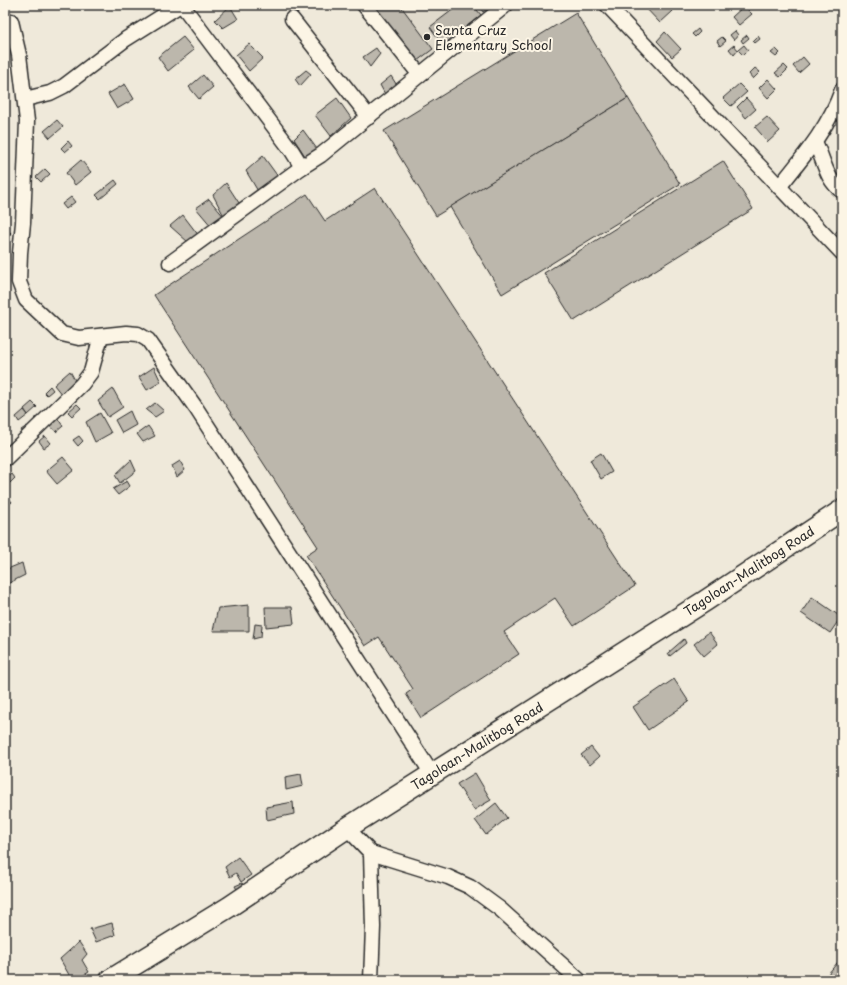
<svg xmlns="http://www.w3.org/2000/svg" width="847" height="985" font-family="'Playpen Sans',sans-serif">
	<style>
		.built { fill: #e0dacc }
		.building { fill: #bcb7ac; stroke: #2b2b2b }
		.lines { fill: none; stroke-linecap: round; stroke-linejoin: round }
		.street-casing { stroke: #2b2b2b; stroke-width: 17 }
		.secondary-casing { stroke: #2b2b2b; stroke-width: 23 }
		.street { stroke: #fcf5e5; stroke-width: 14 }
		.secondary { stroke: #fcf5e5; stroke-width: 20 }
		.poi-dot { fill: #2b2b2b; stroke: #fcf5e5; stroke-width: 1.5 }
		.labels { text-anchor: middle; stroke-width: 4; stroke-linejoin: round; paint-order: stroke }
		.poi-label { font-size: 13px; fill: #2b2b2b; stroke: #fcf5e5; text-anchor: start }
		.street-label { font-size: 13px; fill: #2b2b2b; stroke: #fcf5e5 }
	</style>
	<rect width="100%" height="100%" fill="#efe9da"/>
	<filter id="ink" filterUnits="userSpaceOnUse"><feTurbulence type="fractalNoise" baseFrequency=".025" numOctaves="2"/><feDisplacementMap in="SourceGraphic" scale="8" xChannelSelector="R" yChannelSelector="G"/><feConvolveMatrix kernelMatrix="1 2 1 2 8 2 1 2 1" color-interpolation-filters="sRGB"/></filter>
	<g filter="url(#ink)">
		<!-- built -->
		<polygon class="built" points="372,5 497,5 420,69"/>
		<!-- building -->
		<g class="building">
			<polygon points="374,5 400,5 433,49 417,61"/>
			<polygon points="459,5 473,5 481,15 443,45 430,27"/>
			<polygon points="478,5 492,5 483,12"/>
			<polygon points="643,5 668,5 673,11 660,23"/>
			<polygon points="230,6 238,19 223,28 215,20"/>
			<polygon points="744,6 752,14 739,25 732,17"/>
			<polygon points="576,13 628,98 436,216 384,131"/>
			<polygon points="698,29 700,32 695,37 692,34"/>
			<polygon points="735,31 738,35 734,40 730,35"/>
			<polygon points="665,32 681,49 672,57 657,41"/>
			<polygon points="747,35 749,38 743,43 741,40"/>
			<polygon points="758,36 760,39 755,43 753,41"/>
			<polygon points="183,37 194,50 168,71 158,57"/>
			<polygon points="722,37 726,41 720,46 717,41"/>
			<polygon points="249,44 263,58 249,71 236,55"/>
			<polygon points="734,45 738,50 734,55 729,49"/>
			<polygon points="744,45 748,50 743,55 738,50"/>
			<polygon points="376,48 380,54 370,67 363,57"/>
			<polygon points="776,49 780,53 776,57 771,53"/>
			<polygon points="803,57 809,64 799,73 793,66"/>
			<polygon points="784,65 788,69 780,77 775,73"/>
			<polygon points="755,68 760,72 753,79 749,74"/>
			<polygon points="306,70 311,74 300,86 295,79"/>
			<polygon points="203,75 213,87 199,99 189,87"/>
			<polygon points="391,76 398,87 386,96 380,85"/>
			<polygon points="768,79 777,89 768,98 759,88"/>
			<polygon points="125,84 134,99 117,109 108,94"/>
			<polygon points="739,84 747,92 731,106 723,98"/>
			<polygon points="337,98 351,118 331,136 315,115"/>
			<polygon points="628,98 680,184 502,294 450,207"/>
			<polygon points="746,98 756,109 746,118 737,107"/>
			<polygon points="767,117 780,131 768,142 755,127"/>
			<polygon points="57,120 63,127 50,138 44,131"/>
			<polygon points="303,130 317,149 305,156 294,139"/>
			<polygon points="68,141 72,146 65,152 61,148"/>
			<polygon points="263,156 279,178 259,193 246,171"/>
			<polygon points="81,160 91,172 75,185 66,173"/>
			<polygon points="723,161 753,209 574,321 544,273"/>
			<polygon points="45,169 50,174 41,182 36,177"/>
			<polygon points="115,180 118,184 100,199 96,195"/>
			<polygon points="226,183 241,206 225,218 213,195"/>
			<polygon points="375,188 635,586 574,626 555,598 504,632 519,654 421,718 406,694 413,689 379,637 365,646 306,555 318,547 154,295 307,194 325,221"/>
			<polygon points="71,197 75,202 66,209 62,204"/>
			<polygon points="209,199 225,218 212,227 196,208"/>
			<polygon points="183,215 199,236 188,242 170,226"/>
			<polygon points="5,227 11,233 5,238"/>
			<polygon points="840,227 842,229 842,241 834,235"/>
			<polygon points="5,301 9,307 5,310"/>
			<polygon points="154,367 161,382 147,390 139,377"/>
			<polygon points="70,371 76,382 62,395 54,385"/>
			<polygon points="50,386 53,390 47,395 44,392"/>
			<polygon points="113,389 123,407 108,417 98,401"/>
			<polygon points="32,402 37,407 28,415 24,409"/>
			<polygon points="155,403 164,411 155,417 146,410"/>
			<polygon points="77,404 81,408 72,416 68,412"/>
			<polygon points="24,410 28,415 19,422 16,417"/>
			<polygon points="130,411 136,425 122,433 115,420"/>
			<polygon points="100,413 111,433 95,442 86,422"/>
			<polygon points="58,419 63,426 56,432 50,425"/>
			<polygon points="27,426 30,429 24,434 21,430"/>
			<polygon points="148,426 155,436 143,442 137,434"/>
			<polygon points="45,436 51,443 44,448 39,441"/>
			<polygon points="79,436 83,441 78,446 73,440"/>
			<polygon points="601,453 612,472 601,479 590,460"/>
			<polygon points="63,457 74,470 57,484 46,471"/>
			<polygon points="131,460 136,471 120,483 115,475"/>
			<polygon points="180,461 185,470 177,477 172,466"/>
			<polygon points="12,474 15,478 10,483 6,479"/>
			<polygon points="127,481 130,486 118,495 113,489"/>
			<polygon points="7,496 12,502 7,506 5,498"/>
			<polygon points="5,542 9,547 5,551"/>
			<polygon points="22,563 25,575 5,585 5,570"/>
			<polygon points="812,597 841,617 830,633 801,613"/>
			<polygon points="249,605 249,631 213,631 218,608"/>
			<polygon points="265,607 292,607 294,624 266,627"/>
			<polygon points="255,624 262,625 261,637 253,639"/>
			<polygon points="709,632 718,644 704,656 694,644"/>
			<polygon points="684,639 686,643 670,656 668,653"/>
			<polygon points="674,679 689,702 648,730 633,707"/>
			<polygon points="591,747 599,757 590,765 581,755"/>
			<polygon points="475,773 491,800 474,810 457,784"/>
			<polygon points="301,774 303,786 286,790 285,777"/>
			<polygon points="293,802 294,814 267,820 266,807"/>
			<polygon points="496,803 507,818 486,835 475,820"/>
			<polygon points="238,857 251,875 241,882 236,873 230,877 225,867"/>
			<polygon points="242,883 246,889 239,893 235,886"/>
			<polygon points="112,923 115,935 96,942 90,929"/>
			<polygon points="79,942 87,954 82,960 89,972 76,980 72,980 60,959"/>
			<polygon points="842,957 842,980 823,980"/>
		</g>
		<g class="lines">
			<!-- street casing -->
			<g class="street-casing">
				<g id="street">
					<polyline points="182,5 292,151 302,167 321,155 506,5"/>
					<polyline points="364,5 419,74"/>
					<polyline points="607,5 842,253"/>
					<polyline points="292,19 369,117"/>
					<polyline points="11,21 19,55 27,121 23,223 20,253 19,282 26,300 62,334 79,338 126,333 138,334 148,340 196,408 432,774"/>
					<polyline points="25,99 50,93 64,86 126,39 180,5"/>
					<path d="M815 142C824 160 826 180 842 191"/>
					<path d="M779 187C804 156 829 127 842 90"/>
					<polyline points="170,263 302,167"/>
					<polyline points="5,459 82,384 91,372 101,336"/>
					<polyline points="347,828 371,853 448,877 470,887 500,909 579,980"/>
					<polyline points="371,980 373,927 371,853"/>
				</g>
			</g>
			<!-- secondary casing -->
			<g class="secondary-casing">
				<polyline id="secondary" points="110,980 229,907 347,828 705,601 842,510"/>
			</g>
			<!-- street -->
			<use href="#street" class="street"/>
			<!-- secondary -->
			<use href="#secondary" class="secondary"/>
		</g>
	</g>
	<!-- markers -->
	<circle class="poi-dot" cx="427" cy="37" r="4"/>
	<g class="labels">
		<!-- poi labels -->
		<g class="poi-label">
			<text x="435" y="35">Santa Cruz<tspan x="435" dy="15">Elementary School</tspan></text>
		</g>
		<!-- street labels -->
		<g class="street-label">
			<text transform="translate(749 571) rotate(-33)" y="5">Tagoloan-Malitbog Road</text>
			<text transform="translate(477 746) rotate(-32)" y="5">Tagoloan-Malitbog Road</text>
		</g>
	</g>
	<!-- margin -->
	<rect width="847" height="985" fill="none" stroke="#fcf5e5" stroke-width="20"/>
	<rect x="10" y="10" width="827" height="965" fill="none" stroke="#2b2b2b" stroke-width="1.5" filter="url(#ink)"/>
</svg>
